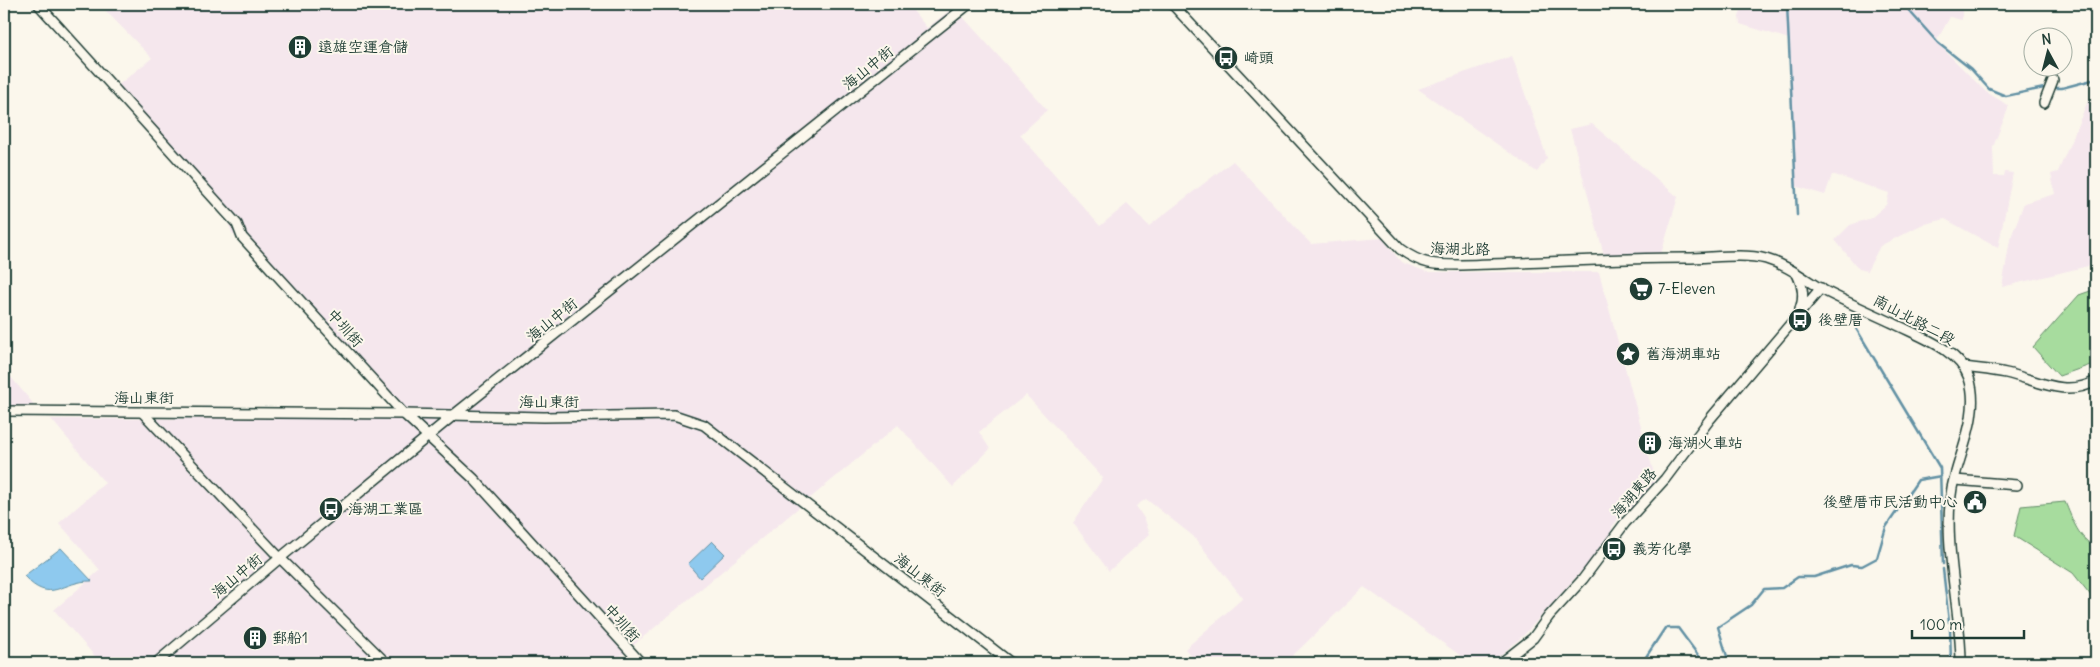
<svg xmlns="http://www.w3.org/2000/svg" width="2100" height="667" font-family="Delius,'LXGW WenKai TC',sans-serif">
	<style>
		.built { fill: #f5e7ed }
		.green { fill: #a7dc9e; stroke: #638c69 }
		.water { fill: #8ec9ee; stroke: #6291a4 }
		.lines { fill: none; stroke-linecap: round; stroke-linejoin: round }
		.stream { stroke: #6291a4; stroke-width: 2.5 }
		.minor-casing { stroke: #1f3d34; stroke-width: 12 }
		.minor { stroke: #fbf7ec; stroke-width: 9 }
		.labels { text-anchor: middle; stroke-width: 4; stroke-linejoin: round; paint-order: stroke }
		.poi-label { font-size: 15px; fill: #1f3d34; stroke: #fbf7ec; text-anchor: start }
		.street-label { font-size: 15px; fill: #1f3d34; stroke: #fbf7ec }
	</style>
	<rect width="100%" height="100%" fill="#fbf7ec"/>
	<filter id="ink" filterUnits="userSpaceOnUse"><feTurbulence type="fractalNoise" baseFrequency=".02" numOctaves="2"/><feDisplacementMap in="SourceGraphic" scale="10" xChannelSelector="R" yChannelSelector="G"/><feConvolveMatrix kernelMatrix="1 2 1 2 8 2 1 2 1" color-interpolation-filters="sRGB"/></filter>
	<g filter="url(#ink)">
		<!-- built -->
		<g class="built">
			<polygon points="99,4 912,4 910,7 927,28 954,7 1047,110 1020,135 1100,226 1127,204 1149,226 1233,161 1311,244 1382,238 1401,262 1427,272 1599,272 1657,485 1634,509 1625,510 1612,527 1611,538 1524,635 1491,663 1471,663 1364,587 1285,663 1198,663 1185,649 1243,598 1193,536 1146,499 1136,506 1145,520 1150,534 1109,571 1073,523 1103,478 1026,395 979,432 990,449 953,487 898,425 612,663 165,663 158,655 148,663 101,663 54,610 100,570 59,523 105,483 51,419 404,418 232,233 226,217 112,90 152,58"/>
			<polygon points="1743,4 1958,4 1962,10 1962,20 1950,17 1936,42 1986,92 2008,105 2008,109 1993,147 1994,176 2004,176 2005,172 2013,173 1998,248 1945,219 1921,225 1880,246 1867,271 1859,269 1835,240 1850,225 1871,218 1886,205 1889,193 1835,175 1832,175 1825,195 1795,186 1789,39 1740,24 1739,17"/>
			<polygon points="1512,56 1547,158 1537,172 1418,89"/>
			<polygon points="2096,93 2096,264 2002,287 2010,240 2024,203 2055,194 2051,174 2058,172 2087,103"/>
			<polygon points="1592,124 1678,197 1661,254 1604,255 1570,129"/>
			<polygon points="4,369 36,407 34,409 4,409"/>
		</g>
		<!-- green -->
		<g class="green">
			<polygon points="2096,289 2096,363 2059,376 2033,347 2079,295"/>
			<path d="M2065 502C2072 518 2079 541 2096 546V602L2073 573 2014 536 2021 506Z"/>
		</g>
		<!-- water -->
		<g class="water">
			<polygon points="712,541 725,554 700,578 688,564"/>
			<path d="M61 548 92 581C62 580 51 606 24 576Z"/>
		</g>
		<g class="lines">
			<!-- stream -->
			<g class="stream">
				<polyline points="1787,4 1797,215"/>
				<polyline points="1903,4 1938,43 1971,69 1989,89 2006,96 2044,88 2062,88 2096,79"/>
				<polyline points="1851,320 1940,468 1943,564"/>
				<polyline points="1943,569 1949,622"/>
				<polyline points="1950,627 1951,663"/>
				<polyline points="1642,663 1665,628 1678,628 1704,663"/>
				<polyline points="1729,663 1718,627 1751,605 1764,589 1782,588 1798,577 1814,577 1851,565 1862,566 1877,558 1886,527 1918,480 1941,476"/>
			</g>
			<!-- minor casing -->
			<g class="minor-casing">
				<g id="minor">
					<polyline points="38,4 237,224 242,237 404,414 474,479 641,663"/>
					<path d="M1172 4 1400 249C1422 265 1435 265 1461 265 1536 263 1612 258 1687 258 1712 258 1742 253 1766 259 1787 265 1803 278 1821 289 1844 301 1869 312 1893 323 1918 336 1959 349 1969 378 1981 414 1959 453 1952 488 1942 542 1961 608 1961 663"/>
					<polyline points="2044,103 2053,80"/>
					<path d="M1797 274C1803 286 1805 297 1800 309"/>
					<path d="M1964 367C1978 369 1992 370 2006 373 2037 380 2065 398 2096 381"/>
					<polyline points="4,411 404,414 544,417 674,415 704,425 1011,663"/>
					<polyline points="142,412 280,558 386,663"/>
					<polyline points="1955,480 2017,485"/>
					<polyline points="156,663 280,558 455,414 969,4"/>
					<polyline points="1501,663 1533,638 1549,616 1583,579 1625,523 1665,479 1710,419 1821,288"/>
				</g>
			</g>
			<!-- minor -->
			<use href="#minor" class="minor"/>
		</g>
	</g>
	<!-- icons -->
	<defs>
		<g id="building-disc" transform="scale(1.25)"><circle r="9.5" fill="#1f3d34" stroke="#fbf7ec"/><path d="M-4-6H4V6H1V3H-1V6H-4ZM-2.5-4.3h1.7v1.8h-1.7ZM.8-4.3h1.7v1.8H.8ZM-2.5-1h1.7V.8h-1.7ZM.8-1h1.7V.8H.8Z" fill="#fff"/></g>
		<g id="bus-disc" transform="scale(1.25)"><circle r="9.5" fill="#1f3d34" stroke="#fbf7ec"/><path d="M-5-6H5V4H4V6H2V4H-2V6H-4V4H-5ZM-3.5-4V0h7V-4ZM-3.5 1.2v1.5H-2V1.2ZM2 1.2v1.5H3.5V1.2Z" fill="#fff"/></g>
		<g id="supermarket-disc" transform="scale(1.25)"><circle r="9.5" fill="#1f3d34" stroke="#fbf7ec"/><path d="M-6-5.5h2.5l.6 2H6L4.5 2H-2.5L-4.4-4H-6ZM-1.5 3.2a1.3 1.3 0 1 0 .1 0ZM3 3.2a1.3 1.3 0 1 0 .1 0Z" fill="#fff"/></g>
		<g id="sight-disc" transform="scale(1.25)"><circle r="9.5" fill="#1f3d34" stroke="#fbf7ec"/><path d="M0-6L1.8-2.2L6-1.7L2.9 1.2L3.7 5.4L0 3.3L-3.7 5.4L-2.9 1.2L-6-1.7L-1.8-2.2Z" fill="#fff"/></g>
		<g id="civic-disc" transform="scale(1.25)"><circle r="9.5" fill="#1f3d34" stroke="#fbf7ec"/><path d="M-.6-6.5H3V-4.5H.6V-3L4-1V1h2V6H-6V1h2V-1L-.6-3ZM-1.2 2.5V6h2.4V2.5Z" fill="#fff"/></g>
	</defs>
	<g fill-rule="evenodd">
		<use href="#building-disc" x="300" y="47"/>
		<use href="#bus-disc" x="1226" y="58"/>
		<use href="#supermarket-disc" x="1641" y="289"/>
		<use href="#bus-disc" x="1800" y="320"/>
		<use href="#sight-disc" x="1628" y="354"/>
		<use href="#building-disc" x="1650" y="443"/>
		<use href="#civic-disc" x="1975" y="502"/>
		<use href="#bus-disc" x="331" y="509"/>
		<use href="#bus-disc" x="1614" y="549"/>
		<use href="#building-disc" x="255" y="638"/>
	</g>
	<g class="labels">
		<!-- poi labels -->
		<g class="poi-label">
			<text x="318" y="52">遠雄空運倉儲</text>
			<text x="1244" y="63">崎頭</text>
			<text x="1658" y="294">7-Eleven</text>
			<text x="1818" y="325">後壁厝</text>
			<text x="1646" y="359">舊海湖車站</text>
			<text x="1668" y="448">海湖火車站</text>
			<text x="1958" y="507" text-anchor="end">後壁厝市民活動中心</text>
			<text x="348" y="514">海湖工業區</text>
			<text x="1632" y="554">義芳化學</text>
			<text x="272" y="643">郵船1</text>
		</g>
		<!-- street labels -->
		<g class="street-label">
			<text transform="translate(868 68) rotate(-39)" y="5">海山中街</text>
			<text transform="translate(1460 249) rotate(1)" y="5">海湖北路</text>
			<text transform="translate(552 320) rotate(-39)" y="5">海山中街</text>
			<text transform="translate(1914 320) rotate(28)" y="5">南山北路二段</text>
			<text transform="translate(345 328) rotate(48)" y="5">中圳街</text>
			<text x="144" y="403">海山東街</text>
			<text x="549" y="407">海山東街</text>
			<text transform="translate(1634 493) rotate(-49)" y="5">海湖東路</text>
			<text transform="translate(920 575) rotate(38)" y="5">海山東街</text>
			<text transform="translate(237 576) rotate(-40)" y="5">海山中街</text>
			<text transform="translate(622 623) rotate(48)" y="5">中圳街</text>
		</g>
	</g>
	<!-- margin -->
	<rect width="2100" height="667" fill="none" stroke="#fbf7ec" stroke-width="20"/>
	<rect x="10" y="10" width="2080" height="647" fill="none" stroke="#1f3d34" stroke-width="2" filter="url(#ink)"/>
	<!-- north arrow -->
	<g transform="translate(2048 52) rotate(353)"><circle r="24" fill="#fbf7ec" stroke="#a3ada2"/>
	<path d="M0-4L9 19L0 12L-9 19Z" fill="#1f3d34"/>
	<text y="-8" font-size="14" font-weight="bold" text-anchor="middle" fill="#1f3d34">N</text>
	</g>
	<!-- scale -->
	<path d="M1912 630v8h112v-8" fill="none" stroke="#1f3d34" stroke-width="2.5"/>
	<text x="1920" y="630" font-size="15" fill="#1f3d34" stroke="#fbf7ec" stroke-width="4" paint-order="stroke">100 m</text>
</svg>
